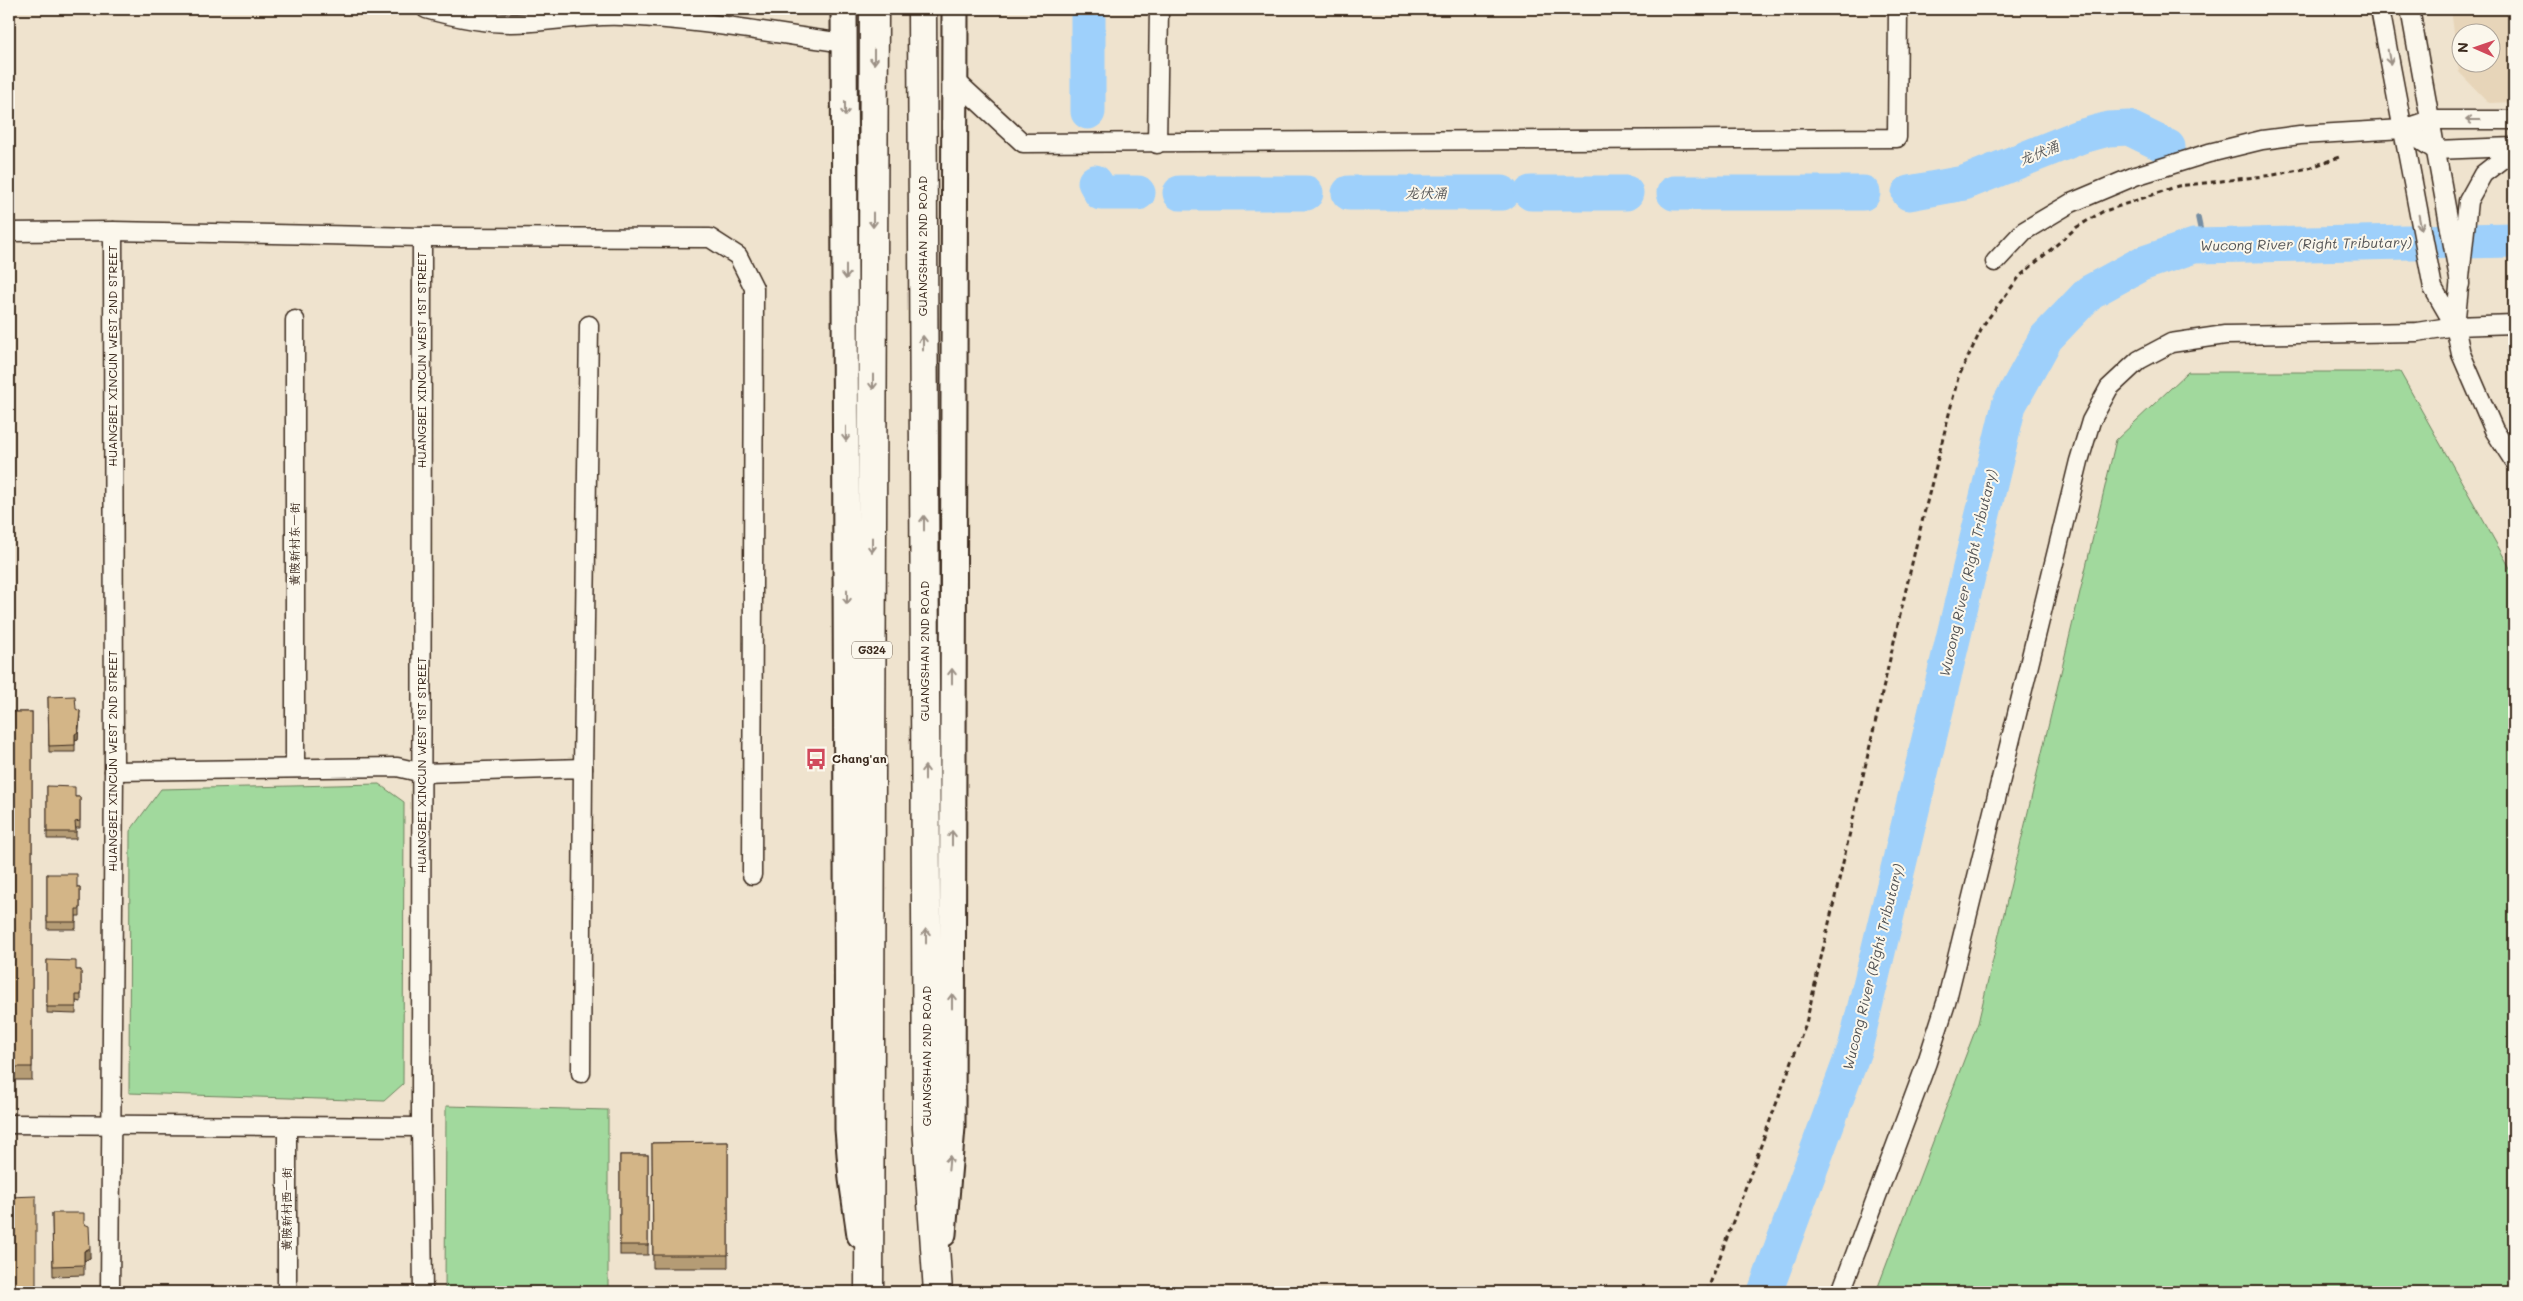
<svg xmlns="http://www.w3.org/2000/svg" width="2523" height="1301" font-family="Mali,'LXGW WenKai TC',sans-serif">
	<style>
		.built { fill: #e7d5b9; fill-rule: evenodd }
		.green { fill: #a1d99d; stroke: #6e825e }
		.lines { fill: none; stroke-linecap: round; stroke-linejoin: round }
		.stream { stroke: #768ea3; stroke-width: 5.5 }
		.river { stroke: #9ed0fb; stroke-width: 35 }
		.street-casing { stroke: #3b2a1e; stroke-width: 21 }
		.secondary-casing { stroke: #3b2a1e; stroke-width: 29 }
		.highway-casing { stroke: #3b2a1e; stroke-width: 31 }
		.path { stroke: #3b2a1e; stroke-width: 3; stroke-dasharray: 5 4; stroke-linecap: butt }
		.street { stroke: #fbf7ec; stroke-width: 18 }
		.secondary { stroke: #fbf7ec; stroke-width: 25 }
		.highway { stroke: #fbf7ec; stroke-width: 28 }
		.wall { fill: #b59c74; stroke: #3b2a1e }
		.shaded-wall { fill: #947f5e; stroke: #3b2a1e }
		.building { fill: #d3b587; stroke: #3b2a1e }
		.oneway { stroke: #9b9085 }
		.labels { text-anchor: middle; stroke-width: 4; stroke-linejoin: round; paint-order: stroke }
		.shield { fill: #fbf7ec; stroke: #75685c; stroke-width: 1 }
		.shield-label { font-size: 11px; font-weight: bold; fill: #3b2a1e }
		.street-label { font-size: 12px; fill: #3b2a1e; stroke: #fbf7ec }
		.poi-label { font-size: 12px; font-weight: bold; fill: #3b2a1e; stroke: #fbf7ec; text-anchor: start }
		.water-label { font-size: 14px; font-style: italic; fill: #545455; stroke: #fbf7ec }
	</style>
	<rect width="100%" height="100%" fill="#efe3ce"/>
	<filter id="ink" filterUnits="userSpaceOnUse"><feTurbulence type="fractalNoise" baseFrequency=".02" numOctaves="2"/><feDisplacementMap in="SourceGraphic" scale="10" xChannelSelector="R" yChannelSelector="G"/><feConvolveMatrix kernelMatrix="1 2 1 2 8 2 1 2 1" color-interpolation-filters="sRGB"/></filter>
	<g filter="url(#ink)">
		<!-- built -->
		<path class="built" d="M2451 9H2514V102L2489 103 2459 72ZM2460 32H2490V62H2460Z"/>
		<!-- green -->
		<g class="green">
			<polygon points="2188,372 2400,372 2514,575 2514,1292 1876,1292 1978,1023 2116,440"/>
			<polygon points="379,784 404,802 403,1084 384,1101 129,1093 130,831 161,789"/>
			<polygon points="446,1106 608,1110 608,1292 445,1292"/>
		</g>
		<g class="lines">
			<!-- stream -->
			<polyline class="stream" points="2198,218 2204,246"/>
			<!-- river -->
			<g class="river">
				<polyline points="1088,9 1088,112"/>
				<polyline points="1095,182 1101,193 1138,193"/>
				<polyline points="1180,193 1306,193"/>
				<polyline points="1349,193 1502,193"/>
				<polyline points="1531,193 1626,193"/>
				<polyline points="1674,193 1863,193"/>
				<polyline points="1909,193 1964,183 2079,137 2108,129 2129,128 2168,147"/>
				<polyline points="1765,1292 1855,1048 2009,405 2046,338 2090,292 2141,264 2194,246 2514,240"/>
			</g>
			<!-- street casing -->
			<g class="street-casing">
				<g id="street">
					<path d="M426 9C454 17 482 23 512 23 548 23 585 14 622 16 696 19 771 33 845 43"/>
					<polyline points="2380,9 2433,288 2455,326 2461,354 2494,430 2514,461"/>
					<polyline points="2410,9 2460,284"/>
					<polyline points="955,80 1023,143 1897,138 1898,9"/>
					<polyline points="2403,129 2435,150 2514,147"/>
					<polyline points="1157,144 1159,9"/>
					<polyline points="9,232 113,231 422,237 710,238 738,256 754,288 752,875"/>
					<polyline points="422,237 421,1127 423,1292"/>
					<polyline points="1995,262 2024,231 2071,203 2135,176 2209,153 2262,140 2300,135 2403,129 2431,120 2514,120"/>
					<polyline points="295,320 295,768"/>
					<polyline points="2455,326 2468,201 2483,174 2514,150"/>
					<polyline points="583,768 589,325"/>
					<polyline points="114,771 397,767 423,773 583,768 581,1073"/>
					<polyline points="9,1124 421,1127"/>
					<polyline points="287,1126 287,1292"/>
					<polyline points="110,1292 114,771 113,231"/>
					<polyline points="1841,1292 1927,1062 1946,1003 2079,461 2091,421 2109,388 2139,360 2171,343 2225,335 2417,332 2455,326 2514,324"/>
				</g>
			</g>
			<!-- secondary casing -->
			<g class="secondary-casing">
				<g id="secondary">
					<polyline points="844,9 848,1129 852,1179 860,1235"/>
					<polyline points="943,1234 952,1127 955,9"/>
				</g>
			</g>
			<!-- highway casing -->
			<g class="highway-casing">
				<g id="highway">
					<polyline points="922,9 927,1128 938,1292"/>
					<polyline points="869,1292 874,9"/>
				</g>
			</g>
			<!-- path -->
			<polyline class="path" points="1707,1292 1806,1023 1916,546 1958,378 1984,324 2020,276 2077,227 2102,212 2178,186 2273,175 2309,168 2339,157"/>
			<!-- street -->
			<use href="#street" class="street"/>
			<!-- secondary -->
			<use href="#secondary" class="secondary"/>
			<!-- highway -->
			<use href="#highway" class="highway"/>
		</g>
		<!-- wall -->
		<g class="wall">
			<polygon points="48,697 76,709 80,717 78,739 75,740 75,752 49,752"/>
			<rect x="9" y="712" width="23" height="368"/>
			<polygon points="47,786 75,797 80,797 80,828 76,828 76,839 47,839"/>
			<polygon points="47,874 77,887 80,887 80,916 76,916 76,929 47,929"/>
			<polygon points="47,960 76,970 81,970 81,1002 76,1001 76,1014 47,1013"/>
			<polygon points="728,1142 728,1268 653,1268 652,1143"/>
			<rect x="620" y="1155" width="28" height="100"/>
			<polygon points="52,1213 84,1224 90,1258 84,1261 84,1275 53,1276"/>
		</g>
		<!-- shaded-wall -->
		<g class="shaded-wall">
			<polygon points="80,711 78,739 75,740 75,734"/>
			<polygon points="90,1248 90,1258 84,1261 84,1251"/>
		</g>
		<!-- building -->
		<g class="building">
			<polygon points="75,696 76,709 80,711 78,732 75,734 75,745 49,746 48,697"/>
			<rect x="9" y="712" width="23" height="355"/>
			<polygon points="47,786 75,787 75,797 80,797 80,821 75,822 76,832 47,832"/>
			<polygon points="47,874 77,874 77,887 80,887 80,909 76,909 76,922 47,922"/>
			<polygon points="47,960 76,961 76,970 81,970 81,995 76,995 76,1007 47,1007"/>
			<polygon points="728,1142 728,1255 653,1255 652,1143"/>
			<rect x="620" y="1155" width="28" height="90"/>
			<polygon points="36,1196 36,1292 9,1292 9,1197"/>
			<polygon points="52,1213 84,1213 84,1224 89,1226 90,1248 84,1251 84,1265 53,1266"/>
		</g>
		<!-- one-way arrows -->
		<defs><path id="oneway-shaft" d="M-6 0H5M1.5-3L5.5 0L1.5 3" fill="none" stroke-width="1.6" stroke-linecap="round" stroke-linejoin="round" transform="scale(1.25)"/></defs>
		<g class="oneway">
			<use href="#oneway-shaft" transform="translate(874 57) rotate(90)"/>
			<use href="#oneway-shaft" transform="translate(2389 57) rotate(80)"/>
			<use href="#oneway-shaft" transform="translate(845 109) rotate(90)"/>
			<use href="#oneway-shaft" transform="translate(2473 120) rotate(-180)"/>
			<use href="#oneway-shaft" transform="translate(873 220) rotate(90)"/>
			<use href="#oneway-shaft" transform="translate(2420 222) rotate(79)"/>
			<use href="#oneway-shaft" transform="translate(846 272) rotate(90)"/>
			<use href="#oneway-shaft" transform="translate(923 343) rotate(-90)"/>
			<use href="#oneway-shaft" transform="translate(873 382) rotate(90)"/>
			<use href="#oneway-shaft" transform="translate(846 434) rotate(90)"/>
			<use href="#oneway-shaft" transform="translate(924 523) rotate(-90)"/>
			<use href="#oneway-shaft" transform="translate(872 545) rotate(90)"/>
			<use href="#oneway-shaft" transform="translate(847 597) rotate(90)"/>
			<use href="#oneway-shaft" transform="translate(952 676) rotate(-90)"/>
			<use href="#oneway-shaft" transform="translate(925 773) rotate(-90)"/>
			<use href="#oneway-shaft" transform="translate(952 838) rotate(-90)"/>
			<use href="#oneway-shaft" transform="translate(926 936) rotate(-90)"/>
			<use href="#oneway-shaft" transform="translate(952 1001) rotate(-90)"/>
			<use href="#oneway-shaft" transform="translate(949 1163) rotate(-85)"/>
		</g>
	</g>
	<!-- icons -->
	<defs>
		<g id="bus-bare" transform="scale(1.725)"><path d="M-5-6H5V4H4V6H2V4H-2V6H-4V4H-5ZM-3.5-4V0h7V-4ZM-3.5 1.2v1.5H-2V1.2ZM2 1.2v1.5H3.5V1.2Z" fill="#d1495b" stroke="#fbf7ec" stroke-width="2.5" paint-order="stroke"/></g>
	</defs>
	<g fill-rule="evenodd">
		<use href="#bus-bare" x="816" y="759"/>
	</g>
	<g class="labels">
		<!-- shield labels -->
		<rect class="shield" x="852" y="641.5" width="40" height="17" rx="4"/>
		<g class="shield-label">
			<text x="872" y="654">G324</text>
		</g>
		<!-- street labels -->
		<g class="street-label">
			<text transform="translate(923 246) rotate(-90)" y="4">GUANGSHAN 2ND ROAD</text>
			<text transform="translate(113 356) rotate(-90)" y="4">HUANGBEI XINCUN WEST 2ND STREET</text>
			<text transform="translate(422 360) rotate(-90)" y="4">HUANGBEI XINCUN WEST 1ST STREET</text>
			<text transform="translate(295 544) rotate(-90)" y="4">黄陂新村东一街</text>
			<text transform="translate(925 651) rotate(-90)" y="4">GUANGSHAN 2ND ROAD</text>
			<text transform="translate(113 761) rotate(-90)" y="4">HUANGBEI XINCUN WEST 2ND STREET</text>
			<text transform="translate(422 765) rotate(-90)" y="4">HUANGBEI XINCUN WEST 1ST STREET</text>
			<text transform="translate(927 1056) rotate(-90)" y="4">GUANGSHAN 2ND ROAD</text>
			<text transform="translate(287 1209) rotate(-90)" y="4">黄陂新村西一街</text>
		</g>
		<!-- poi labels -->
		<g class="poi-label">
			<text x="832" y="763">Chang'an</text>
		</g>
		<!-- water labels -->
		<g class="water-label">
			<text transform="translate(2039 153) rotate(-22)" y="5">龙伏涌</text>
			<text x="1426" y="198">龙伏涌</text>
			<text transform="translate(2306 244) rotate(-1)" y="5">Wucong River (Right Tributary)</text>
			<text transform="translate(1968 573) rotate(-77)" y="5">Wucong River (Right Tributary)</text>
			<text transform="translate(1873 967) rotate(-76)" y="5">Wucong River (Right Tributary)</text>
		</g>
	</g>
	<!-- margin -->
	<rect width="2523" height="1301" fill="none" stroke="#fbf7ec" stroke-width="30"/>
	<rect x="15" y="15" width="2493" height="1271" fill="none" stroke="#3b2a1e" stroke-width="2" filter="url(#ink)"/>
	<!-- north arrow -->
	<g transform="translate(2476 48) rotate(272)"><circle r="24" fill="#fbf7ec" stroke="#aea59a"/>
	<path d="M0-4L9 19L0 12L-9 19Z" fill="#d1495b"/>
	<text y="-8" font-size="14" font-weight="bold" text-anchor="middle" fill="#3b2a1e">N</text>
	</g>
</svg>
